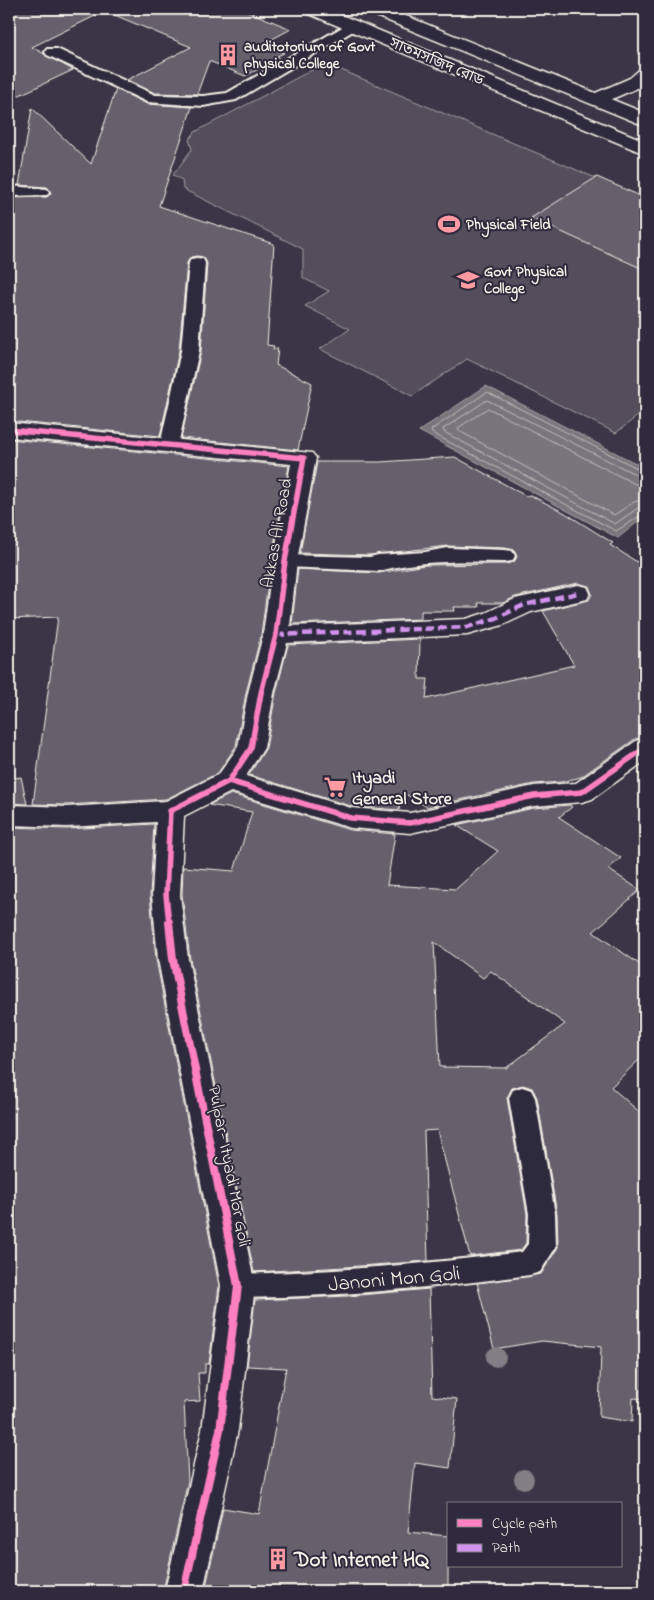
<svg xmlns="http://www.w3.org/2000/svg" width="654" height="1600" font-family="'Indie Flower','Noto Sans Bengali',sans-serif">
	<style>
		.green { fill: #534e5c; stroke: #a4a0a2 }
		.water { fill: #78747b; stroke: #aaa6a7 }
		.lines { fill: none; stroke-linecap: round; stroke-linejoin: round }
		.shore { stroke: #c2bfbc; stroke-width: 1 }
		.building { fill: #65616c; stroke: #f4f1e8; fill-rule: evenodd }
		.lane-casing { stroke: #f4f1e8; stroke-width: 4 }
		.street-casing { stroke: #f4f1e8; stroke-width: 3 }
		.secondary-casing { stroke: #f4f1e8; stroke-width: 3 }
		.lane { fill: #2f2a3d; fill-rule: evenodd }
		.street { fill: #2f2a3d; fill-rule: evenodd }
		.secondary { fill: #2f2a3d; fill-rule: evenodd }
		.quiet { stroke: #d193ec; stroke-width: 4.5; stroke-dasharray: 9 4.5; stroke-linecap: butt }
		.cycleway-far1-casing { stroke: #2f2a3d; stroke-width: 9 }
		.cycleway-casing { stroke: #2f2a3d; stroke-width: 11 }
		.cycleway-far1 { stroke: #ff80c0; stroke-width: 5.5 }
		.cycleway { stroke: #ff80c0; stroke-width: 8 }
		.tree { fill: #827e85 }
		.labels { text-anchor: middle; stroke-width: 4; stroke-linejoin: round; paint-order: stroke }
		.far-poi-label { font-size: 15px; font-weight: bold; fill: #f4f1e8; stroke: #2f2a3d; text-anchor: start }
		.far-street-label { font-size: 15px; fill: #f4f1e8; stroke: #2f2a3d }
		.street-label { font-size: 18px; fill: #f4f1e8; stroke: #2f2a3d }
		.poi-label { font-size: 18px; font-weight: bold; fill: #f4f1e8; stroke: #2f2a3d; text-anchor: start }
		.near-street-label { font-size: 21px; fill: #f4f1e8; stroke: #2f2a3d }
		.near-poi-label { font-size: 21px; font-weight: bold; fill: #f4f1e8; stroke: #2f2a3d; text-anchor: start }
	</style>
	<rect width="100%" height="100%" fill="#3b3647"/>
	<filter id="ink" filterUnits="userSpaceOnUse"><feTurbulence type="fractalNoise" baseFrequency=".02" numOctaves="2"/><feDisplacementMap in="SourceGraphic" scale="10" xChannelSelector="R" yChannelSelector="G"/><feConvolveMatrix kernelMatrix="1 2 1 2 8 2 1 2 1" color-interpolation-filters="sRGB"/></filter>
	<g filter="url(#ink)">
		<!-- green -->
		<polygon class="green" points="325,63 645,199 645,410 616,433 467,359 412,396 320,349 350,329 305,306 329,291 303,278 303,249 183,189 182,180 173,175 192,149 189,140 195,132"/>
		<!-- water -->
		<polygon class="water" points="486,386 645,468 645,516 618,538 419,431"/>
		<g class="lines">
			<!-- shore -->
			<g class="shore">
				<polyline points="645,472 487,392 431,430 432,433 616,531 645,513"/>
				<polyline points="645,479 487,400 443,429 444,432 615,524 638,508 645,507"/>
				<polyline points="645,486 635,484 488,408 458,428 459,431 614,515 634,502 645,499"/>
			</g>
		</g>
		<!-- building -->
		<g class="building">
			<polygon points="9,9 242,9 291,29 263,44 284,53 277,56 280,58 245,76 209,61 197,94 155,93 127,80 191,47 105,11 32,47 73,70 9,100"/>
			<polygon points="116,89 147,104 192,107 159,206 274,244 267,345 274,346 273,349 278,349 276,365 312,383 298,450 181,438 201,351 207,263 203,257 197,256 191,257 187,263 179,351 160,436 9,421 9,198 47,197 51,193 47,187 19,185 32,108 91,164"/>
			<polygon points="597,177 645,198 645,270 531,218"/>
			<polygon points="9,439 289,466 271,561 261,635 246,693 236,746 218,773 166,799 67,805 33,804 58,617 9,619"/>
			<polygon points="455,457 526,496 530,495 565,513 613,543 610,545 645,567 645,737 635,739 581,777 561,782 534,784 427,807 402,792 399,810 351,806 249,775 266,748 276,693 288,645 420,639 419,679 428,679 426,699 574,665 543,611 589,600 592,594 589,586 578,583 515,597 503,603 478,603 479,607 454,607 455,611 421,611 421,619 292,624 298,569 379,573 425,565 505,564 514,562 517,557 514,550 505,548 448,546 370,555 300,553 317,462 380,462"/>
			<polygon points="21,777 27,804 9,803 9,779"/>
			<path d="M231 794 350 830 395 834 387 885 456 889 498 851 456 825 534 808 570 805 572 807 559 817 621 858 608 869 640 890 593 932 645 968V1054L611 1087 645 1117V1399L633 1398 632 1422 599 1417 601 1347 542 1341 494 1349 477 1283 541 1274 558 1247 557 1214 537 1098 532 1088 523 1085 512 1088 507 1098 527 1214 526 1243 521 1250 470 1256 437 1130 424 1131 428 1261 345 1267 254 1272 190 959 182 895 183 867 234 871 252 812 209 805ZM434 942 483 978 491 971 565 1024 506 1068 440 1067Z"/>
			<polygon points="154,824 150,895 156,959 219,1286 209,1364 205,1364 205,1373 198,1373 200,1401 184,1402 188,1481 163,1591 9,1591 9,827 67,829"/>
			<polygon points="429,1289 432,1396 457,1399 450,1468 415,1463 408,1532 448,1536 448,1591 205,1591 223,1508 259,1514 286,1368 247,1366 255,1300 348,1296"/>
		</g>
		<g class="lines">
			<!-- lane casing -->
			<g class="lane-casing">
				<g id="lane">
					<polygon points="353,21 358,22 360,25 358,28 236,100 203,106 147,102 47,55 45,52 47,49 57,49 155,95 203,96 227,93"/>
					<polygon points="9,186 47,189 49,192 47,195 9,196"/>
					<polygon points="197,258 203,259 205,263 199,351 178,445 176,449 169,451 162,449 160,445 181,351 189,263 191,259"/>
					<path d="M448 548 505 550 512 551 515 556 512 561 505 562C464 561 418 560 379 571L285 567 278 566 275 561 278 556 285 555 370 557 378 555 425 552Z"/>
					<path d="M522 1087 531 1090 535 1098 555 1214 556 1247 540 1272 530 1275C433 1288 336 1297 238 1298L228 1295 224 1286 228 1277 238 1274C333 1272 428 1264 522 1252L528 1244 529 1214 509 1098 513 1090Z"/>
				</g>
			</g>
			<!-- street casing -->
			<g class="street-casing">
				<g id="street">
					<polygon points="645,69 645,83 642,86 598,105 591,103 589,99 591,95 630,78 639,70"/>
					<polygon points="9,423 312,453 316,458 297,561 290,626 466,619 485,613 515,599 578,585 587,587 590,593 587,599 531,612 503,625 467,635 287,643 274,693 264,748 246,776 351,808 410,813 534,786 576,783 636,741 645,739 645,761 592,799 582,802 534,806 410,833 351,828 231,792 184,816 180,895 188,959 255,1286 238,1430 203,1591 165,1591 202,1430 221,1286 158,959 152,895 156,822 67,827 9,825 9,805 67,807 166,801 219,774 238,747 248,693 263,635 273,561 291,464 9,437"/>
				</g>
			</g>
			<!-- secondary casing -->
			<g class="secondary-casing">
				<g id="secondary">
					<polygon points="304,9 327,9 645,141 645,154 307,13"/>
					<polygon points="366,9 389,9 645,113 645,126 369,13"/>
				</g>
			</g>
			<!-- lane -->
			<use href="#lane" class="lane"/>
			<!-- street -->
			<use href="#street" class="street"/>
			<!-- secondary -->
			<use href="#secondary" class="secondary"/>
			<!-- quiet -->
			<polyline class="quiet" points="276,635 467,627 494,619 524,605 578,593"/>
			<!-- cycleway-far1 casing -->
			<g class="cycleway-far1-casing">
				<g id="cycleway-far1">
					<polyline points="9,430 304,458 285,561 276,635 261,693 251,748 229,781"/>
					<polyline points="229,781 351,818 410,823 534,796 582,792 645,748"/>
					<polyline points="169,923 166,895 170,811 229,781"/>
				</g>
			</g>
			<!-- cycleway casing -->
			<g class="cycleway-casing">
				<polyline id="cycleway" points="169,922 173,959 238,1286 220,1430 184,1591"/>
			</g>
			<!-- cycleway-far1 -->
			<use href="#cycleway-far1" class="cycleway-far1"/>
			<!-- cycleway -->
			<use href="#cycleway" class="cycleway"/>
		</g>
		<!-- trees -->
		<g class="tree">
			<circle cx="496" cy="1357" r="10"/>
			<circle cx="524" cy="1479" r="10"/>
		</g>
	</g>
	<!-- icons -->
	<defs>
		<g id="building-bare" transform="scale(1.725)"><path d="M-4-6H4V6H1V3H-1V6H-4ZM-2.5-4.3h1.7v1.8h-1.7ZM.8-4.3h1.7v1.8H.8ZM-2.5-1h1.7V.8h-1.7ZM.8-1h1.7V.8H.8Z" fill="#ff9aa2" stroke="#2f2a3d" stroke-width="2.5" paint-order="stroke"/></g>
		<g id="stadium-bare" transform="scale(1.725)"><path d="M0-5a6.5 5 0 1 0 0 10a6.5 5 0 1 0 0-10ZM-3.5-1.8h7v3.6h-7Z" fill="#ff9aa2" stroke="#2f2a3d" stroke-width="2.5" paint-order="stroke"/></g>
		<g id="university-bare" transform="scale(1.725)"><path d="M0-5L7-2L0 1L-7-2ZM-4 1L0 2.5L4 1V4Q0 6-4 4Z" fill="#ff9aa2" stroke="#2f2a3d" stroke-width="2.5" paint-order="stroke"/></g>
		<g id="supermarket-bare" transform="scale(1.725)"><path d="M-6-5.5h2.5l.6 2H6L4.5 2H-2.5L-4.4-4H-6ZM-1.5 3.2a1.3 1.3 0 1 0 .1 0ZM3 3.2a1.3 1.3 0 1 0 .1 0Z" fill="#ff9aa2" stroke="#2f2a3d" stroke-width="2.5" paint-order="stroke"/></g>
	</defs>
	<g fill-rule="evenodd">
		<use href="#building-bare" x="228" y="55"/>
		<use href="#stadium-bare" x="449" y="224"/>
		<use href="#university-bare" x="468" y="280"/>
		<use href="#supermarket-bare" x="335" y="787"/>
		<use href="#building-bare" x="278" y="1559"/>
	</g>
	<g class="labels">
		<!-- far-poi labels -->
		<g class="far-poi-label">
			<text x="244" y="51">auditotorium of Govt<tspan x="244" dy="17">physical College</tspan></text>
			<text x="466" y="229">Physical Field</text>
			<text x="484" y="276">Govt Physical<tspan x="484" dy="17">College</tspan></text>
		</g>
		<!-- far-street labels -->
		<g class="far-street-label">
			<text transform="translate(437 61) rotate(23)" y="5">সাতমসজিদ রোড</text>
		</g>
		<!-- street labels -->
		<g class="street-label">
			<text transform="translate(276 533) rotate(-80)" y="6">Akkas Ali Road</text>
			<text transform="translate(230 1166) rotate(79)" y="6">Pulpar- Ityadi Mor Goli</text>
		</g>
		<!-- poi labels -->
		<g class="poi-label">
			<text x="352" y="783">Ityadi<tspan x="352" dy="21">General Store</tspan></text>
		</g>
		<!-- near-street labels -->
		<g class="near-street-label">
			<text transform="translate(394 1278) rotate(-5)" y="7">Janoni Mon Goli</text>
		</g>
		<!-- near-poi labels -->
		<g class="near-poi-label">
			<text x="294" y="1566">Dot Internet HQ</text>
		</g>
	</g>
	<!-- margin -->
	<rect width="654" height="1600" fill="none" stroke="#2f2a3d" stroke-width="30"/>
	<rect x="15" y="15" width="624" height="1570" fill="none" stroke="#f4f1e8" stroke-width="2" filter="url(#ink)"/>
	<!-- legend -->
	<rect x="447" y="1502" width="175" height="65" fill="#2f2a3d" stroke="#7e7a81"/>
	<rect x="457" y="1519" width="25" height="8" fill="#ff80c0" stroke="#7e7a81"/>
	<text x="492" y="1528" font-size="15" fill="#f4f1e8">Cycle path</text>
	<rect x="457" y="1544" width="25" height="8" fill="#d193ec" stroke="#7e7a81"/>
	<text x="492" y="1552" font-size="15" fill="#f4f1e8">Path</text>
</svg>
